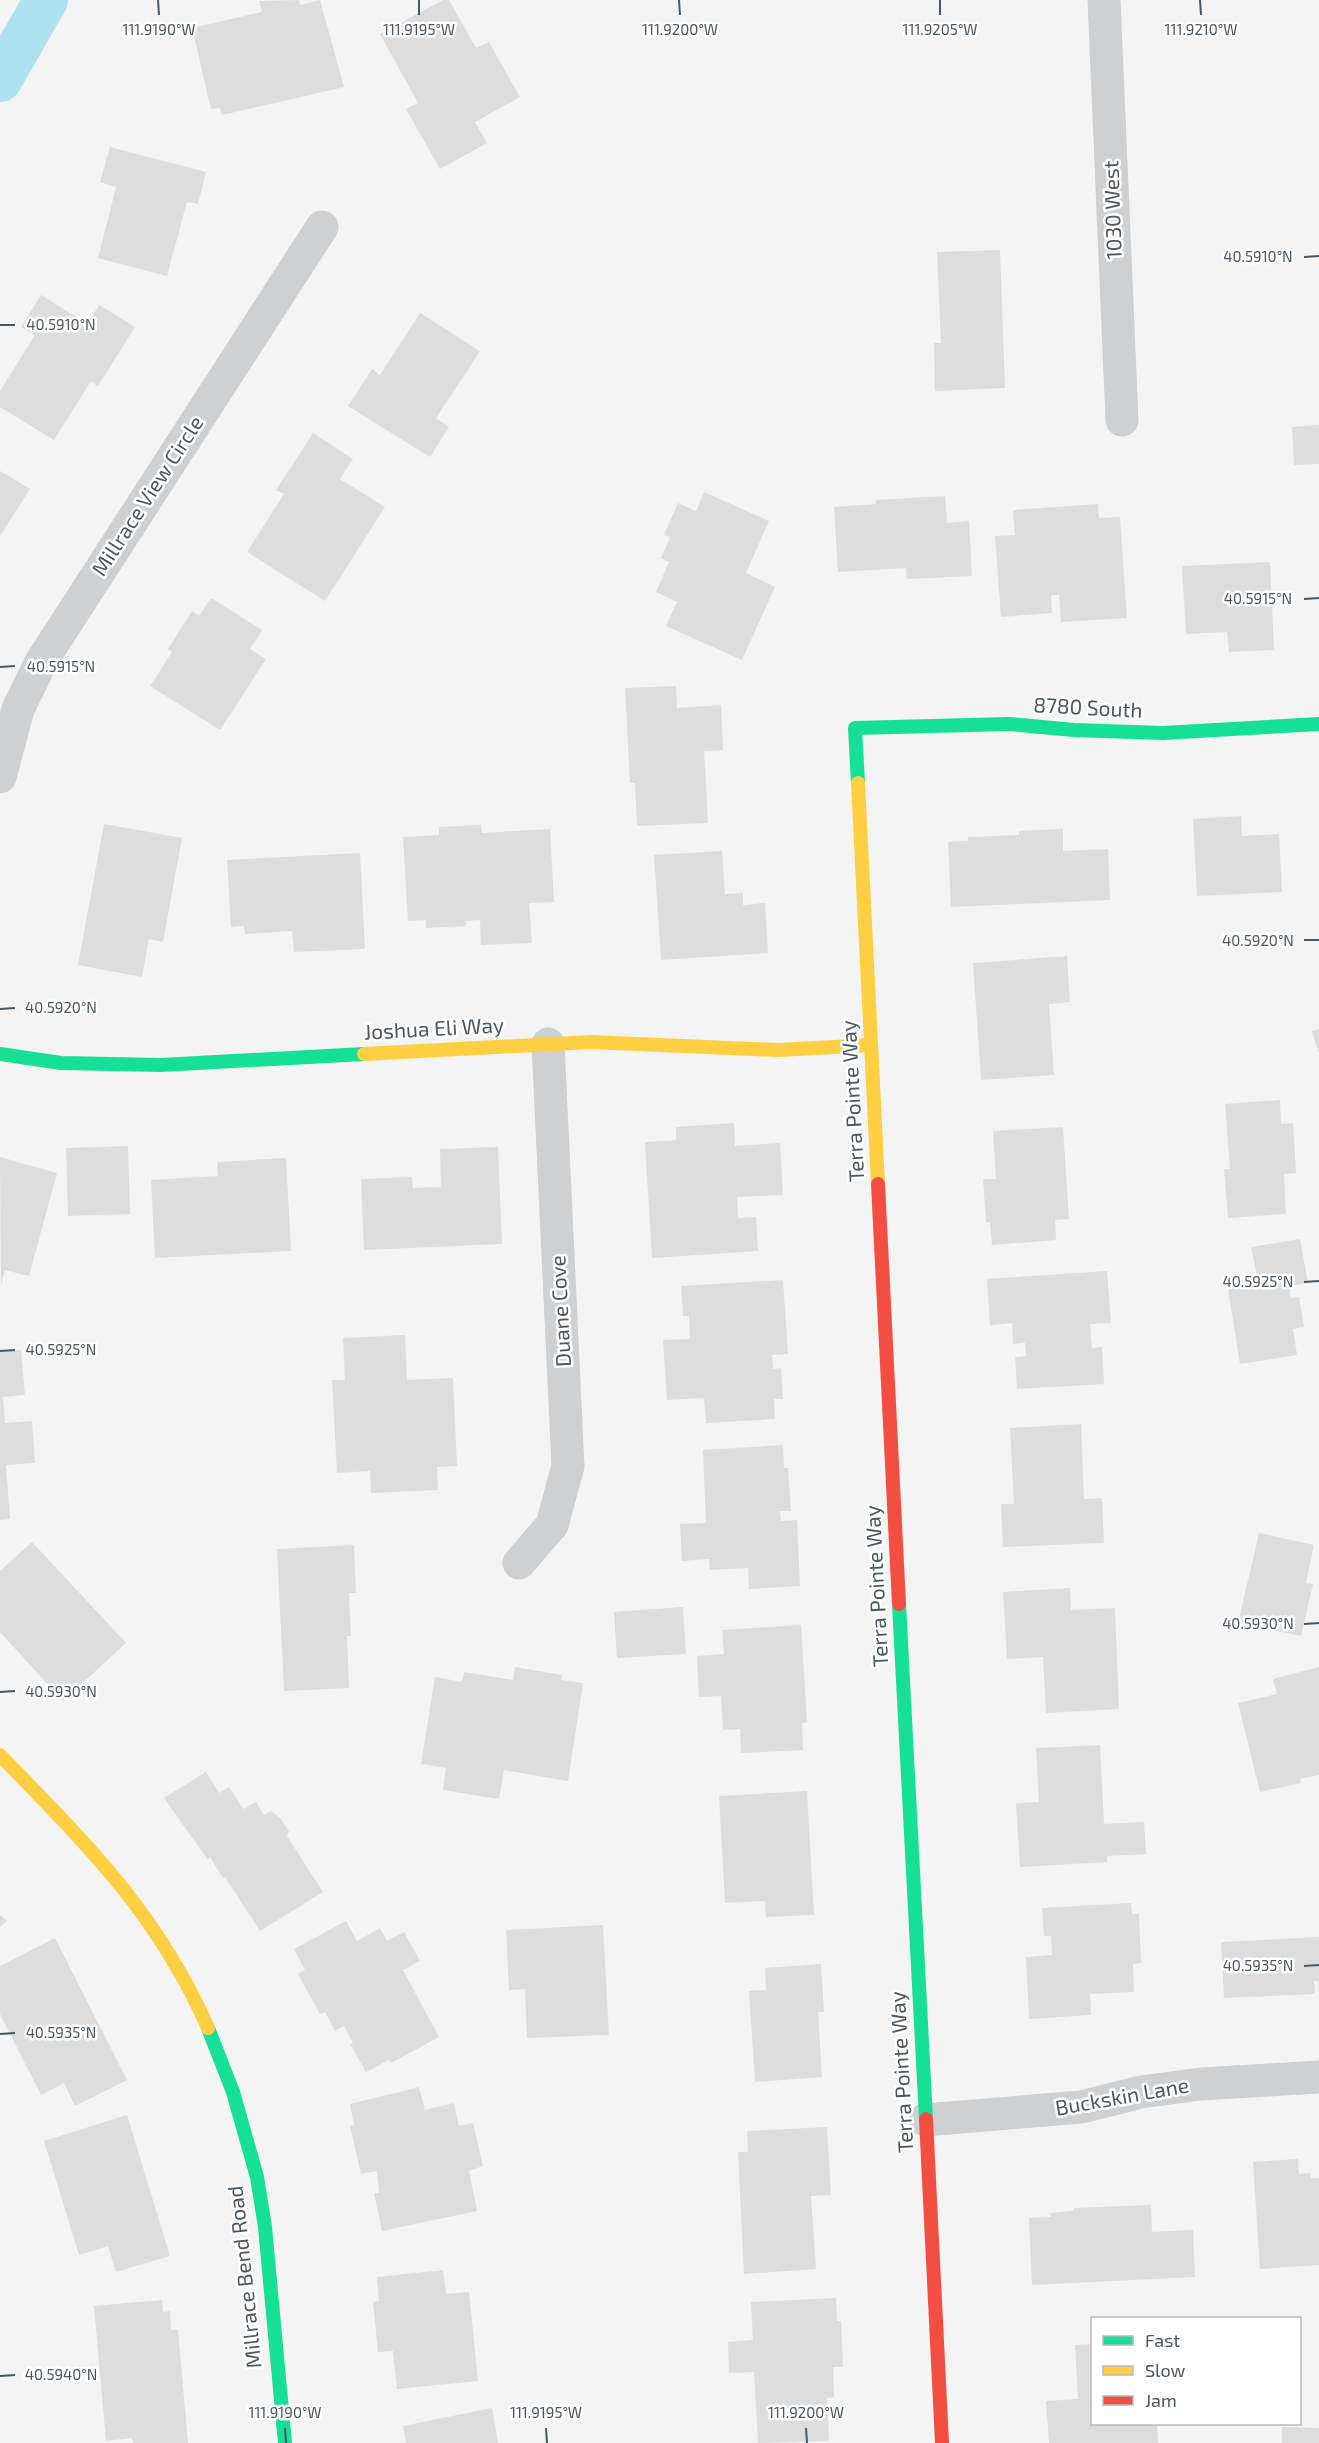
<svg xmlns="http://www.w3.org/2000/svg" width="1319" height="2443" font-family="'Exo 2',sans-serif">
	<style>
		.lines { fill: none; stroke-linecap: round; stroke-linejoin: round }
		.canal { stroke: #aee2f0; stroke-width: 44 }
		.building { fill: #ddddde }
		.street { stroke: #ced0d2; stroke-width: 33 }
		.fast { stroke: #16e098; stroke-width: 14 }
		.slow { stroke: #ffcf43; stroke-width: 14 }
		.jam { stroke: #f24e42; stroke-width: 14 }
		.ticks { fill: none; stroke: #4a5661; stroke-width: 2 }
		.labels { text-anchor: middle; stroke-width: 5; stroke-linejoin: round; paint-order: stroke }
		.street-label { font-size: 21px; fill: #4a5661; stroke: #fff }
		.ticks-label { font-size: 15px; text-anchor: middle; fill: #4a5661; stroke: #fff; stroke-width: 5; stroke-linejoin: round; paint-order: stroke }
	</style>
	<rect width="100%" height="100%" fill="#f4f4f4"/>
	<g class="lines">
		<!-- canal -->
		<polyline class="canal" points="0,80 46,0"/>
	</g>
	<!-- building -->
	<g class="building">
		<polygon points="299,0 300,5 320,0 344,87 222,115 220,108 211,109 192,28 262,12 259,1"/>
		<polygon points="443,0 449,0 476,48 489,42 520,97 475,122 487,143 440,169 406,109 418,103 380,34"/>
		<polygon points="110,147 206,172 198,204 187,202 167,276 98,258 116,187 100,182"/>
		<polygon points="1000,250 1005,388 935,391 934,343 941,343 937,252"/>
		<polygon points="41,295 88,324 99,305 135,327 98,386 91,381 54,440 0,407 0,391 35,335 21,327"/>
		<polygon points="420,313 480,351 436,418 449,427 430,457 348,406 372,369 380,375"/>
		<polygon points="1319,425 1319,464 1294,465 1292,427"/>
		<polygon points="313,433 353,459 340,479 385,507 325,601 247,552 284,494 276,490"/>
		<polygon points="0,471 30,489 0,536"/>
		<polygon points="704,492 769,521 746,573 775,587 742,660 666,626 677,602 656,592 669,562 661,558 670,537 664,535 678,503 696,511"/>
		<polygon points="945,496 947,523 969,521 972,576 907,579 906,568 838,572 834,507 876,504 876,500"/>
		<polygon points="1098,504 1099,518 1120,517 1127,618 1061,622 1059,595 1051,595 1052,613 1001,617 995,536 1015,535 1013,510"/>
		<polygon points="1270,562 1274,650 1229,652 1227,632 1186,634 1182,566"/>
		<polygon points="211,598 262,630 250,649 266,659 220,730 150,686 172,652 168,649 192,611 199,616"/>
		<polygon points="676,686 677,708 721,705 723,750 704,751 708,823 637,826 635,783 630,783 625,688"/>
		<polygon points="1241,816 1242,836 1279,834 1282,892 1197,896 1193,819"/>
		<polygon points="104,824 182,838 163,942 149,939 142,977 78,965"/>
		<polygon points="481,825 482,833 550,829 554,902 529,903 532,943 481,945 480,920 465,921 466,926 426,928 426,920 408,921 403,837 439,835 439,827"/>
		<polygon points="1063,829 1063,851 1108,849 1110,900 951,907 948,842 968,841 968,837 1019,835 1019,831"/>
		<polygon points="722,851 725,894 743,893 743,905 765,903 768,953 661,960 654,855"/>
		<polygon points="360,853 365,949 294,952 292,931 245,934 244,926 231,927 227,860"/>
		<polygon points="1067,956 1070,1002 1049,1004 1054,1075 981,1080 973,963"/>
		<polygon points="1319,1029 1319,1052 1318,1052 1312,1031"/>
		<polygon points="1280,1100 1281,1124 1293,1123 1296,1173 1284,1174 1286,1214 1228,1218 1224,1169 1230,1169 1225,1104"/>
		<polygon points="734,1123 735,1146 780,1143 783,1195 737,1197 738,1218 756,1217 758,1251 652,1258 645,1142 676,1140 676,1127"/>
		<polygon points="1063,1127 1069,1219 1055,1220 1056,1240 992,1245 990,1222 986,1222 983,1179 996,1179 993,1131"/>
		<polygon points="128,1146 130,1214 68,1216 66,1148"/>
		<polygon points="498,1147 502,1244 364,1250 361,1179 412,1177 413,1188 441,1187 440,1149"/>
		<polygon points="0,1157 57,1173 29,1276 5,1270 1,1285"/>
		<polygon points="286,1158 291,1251 155,1258 151,1180 218,1176 217,1162"/>
		<polygon points="1300,1239 1308,1283 1289,1286 1291,1298 1299,1297 1304,1327 1293,1329 1297,1355 1240,1364 1227,1282 1257,1277 1251,1247"/>
		<polygon points="1107,1271 1111,1323 1090,1324 1092,1348 1102,1347 1104,1384 1017,1389 1015,1357 1026,1356 1025,1343 1013,1344 1012,1323 990,1325 987,1279"/>
		<polygon points="783,1280 788,1354 772,1355 773,1369 781,1368 783,1399 774,1399 775,1419 706,1423 704,1398 667,1400 663,1340 690,1339 689,1316 683,1316 681,1286"/>
		<polygon points="405,1335 407,1380 453,1378 457,1466 437,1467 438,1490 371,1493 370,1471 337,1473 332,1380 345,1380 343,1338"/>
		<polygon points="21,1350 25,1395 3,1397 5,1423 32,1421 35,1463 6,1465 10,1519 0,1520 0,1352"/>
		<polygon points="1081,1424 1084,1499 1102,1498 1104,1543 1003,1547 1001,1504 1014,1504 1010,1428"/>
		<polygon points="783,1445 784,1468 788,1468 791,1511 780,1511 781,1521 797,1520 800,1586 749,1589 748,1568 710,1570 709,1559 682,1561 680,1524 706,1523 703,1450"/>
		<polygon points="1259,1533 1314,1545 1306,1583 1313,1584 1301,1636 1238,1623"/>
		<polygon points="32,1542 126,1643 63,1701 0,1632 0,1571"/>
		<polygon points="354,1545 356,1593 349,1593 351,1636 347,1636 349,1688 284,1691 277,1549"/>
		<polygon points="1070,1588 1071,1610 1115,1608 1119,1709 1046,1713 1043,1657 1007,1659 1003,1592"/>
		<polygon points="683,1607 686,1654 617,1658 614,1612"/>
		<polygon points="801,1625 807,1722 802,1723 803,1750 741,1753 740,1729 723,1730 721,1696 699,1697 697,1656 724,1654 722,1630"/>
		<polygon points="515,1667 562,1675 561,1680 583,1683 568,1781 504,1770 499,1799 443,1790 446,1768 421,1764 435,1677 462,1682 464,1672 513,1680"/>
		<polygon points="1319,1667 1319,1775 1300,1779 1301,1783 1260,1792 1238,1703 1277,1694 1273,1679"/>
		<polygon points="1100,1745 1104,1824 1144,1822 1146,1854 1107,1856 1107,1862 1020,1867 1016,1803 1039,1802 1036,1748"/>
		<polygon points="206,1772 219,1793 229,1787 243,1809 256,1802 264,1815 271,1811 280,1818 289,1831 287,1836 323,1892 260,1931 225,1877 223,1878 210,1857 208,1860 164,1798"/>
		<polygon points="807,1791 814,1915 766,1917 765,1901 725,1903 719,1796"/>
		<polygon points="1131,1903 1132,1914 1139,1914 1141,1963 1133,1964 1134,1992 1090,1994 1091,2015 1029,2019 1026,1957 1052,1955 1051,1936 1044,1936 1042,1908"/>
		<polygon points="0,1915 7,1921 0,1927"/>
		<polygon points="346,1921 357,1941 380,1928 387,1941 404,1932 420,1961 403,1970 439,2037 391,2063 389,2060 366,2072 350,2044 353,2043 344,2026 335,2031 325,2012 320,2014 298,1974 305,1970 294,1949"/>
		<polygon points="603,1925 609,2035 527,2038 525,1989 509,1990 506,1930"/>
		<polygon points="1319,1937 1319,1981 1314,1981 1315,1994 1224,1998 1221,1942"/>
		<polygon points="55,1938 127,2080 75,2106 64,2083 41,2095 0,2014 0,1966"/>
		<polygon points="821,1964 824,2012 818,2012 822,2077 755,2082 749,1991 766,1990 765,1968"/>
		<polygon points="419,2087 425,2110 454,2103 459,2126 473,2123 483,2166 469,2171 477,2211 382,2231 374,2193 379,2193 377,2171 361,2174 350,2126 354,2125 350,2104"/>
		<polygon points="127,2115 170,2256 116,2272 108,2246 79,2255 44,2141"/>
		<polygon points="827,2127 831,2195 811,2196 816,2269 744,2274 738,2152 748,2152 747,2131"/>
		<polygon points="1298,2159 1299,2174 1310,2173 1311,2178 1319,2178 1319,2265 1260,2269 1253,2162"/>
		<polygon points="1151,2205 1152,2232 1193,2230 1195,2277 1032,2285 1029,2218 1051,2217 1050,2213 1074,2211 1074,2208"/>
		<polygon points="443,2270 446,2294 469,2292 478,2381 397,2389 393,2351 378,2352 373,2302 379,2301 377,2277"/>
		<polygon points="836,2298 837,2321 841,2321 843,2367 833,2367 834,2397 827,2398 829,2441 758,2443 754,2372 729,2373 728,2342 753,2340 751,2302"/>
		<polygon points="162,2300 163,2312 170,2311 171,2330 178,2330 188,2443 133,2443 132,2438 106,2441 94,2306"/>
		<polygon points="1092,2344 1092,2424 1157,2424 1158,2443 1049,2443 1046,2401 1078,2399 1075,2345"/>
		<polygon points="492,2408 498,2443 406,2443 403,2426"/>
		<polygon points="1282,2427 1319,2428 1319,2443 1282,2443"/>
	</g>
	<g class="lines">
		<!-- street -->
		<g class="street">
			<polyline points="1104,0 1122,420"/>
			<polyline points="0,777 18,709 41,662 322,227"/>
			<polyline points="519,1563 552,1525 568,1466 548,1044"/>
			<polyline points="925,2120 1081,2107 1141,2092 1201,2084 1319,2077"/>
		</g>
		<!-- fast -->
		<g class="fast">
			<polyline points="858,783 855,728 1009,724 1074,730 1163,733 1319,724"/>
			<polyline points="0,1054 61,1063 161,1065 364,1054"/>
			<polyline points="899,1604 926,2119"/>
			<polyline points="208,2028 233,2092 257,2177 265,2227 285,2443"/>
		</g>
		<!-- slow -->
		<g class="slow">
			<polyline points="858,783 878,1184"/>
			<polyline points="364,1054 591,1042 778,1050 871,1045"/>
			<path d="M0 1755C86 1844 157 1912 208 2028"/>
		</g>
		<!-- jam -->
		<g class="jam">
			<polyline points="878,1184 899,1604"/>
			<polyline points="926,2119 942,2443"/>
		</g>
	</g>
	<!-- ticks -->
	<path class="ticks" d="M158 0 159 15M419 0V15M679 0 680 15M940 0V15M1200 0 1201 15M1304 257 1319 256M0 325H15M1304 599 1319 598M0 667 15 666M1304 940H1319M0 1009 15 1008M1304 1282 1319 1281M0 1351 15 1350M1304 1624 1319 1623M0 1692 15 1691M1304 1966 1319 1965M0 2034 15 2033M0 2376 15 2375M285 2428 286 2443M546 2428 547 2443M806 2428 807 2443"/>
	<g class="labels">
		<!-- street labels -->
		<g class="street-label">
			<text transform="translate(1113 210) rotate(-92)" y="7">1030 West</text>
			<text transform="translate(148 496) rotate(-57)" y="7">Millrace View Circle</text>
			<text transform="translate(1088 708) rotate(3)" y="7">8780 South</text>
			<text transform="translate(434 1029) rotate(-3)" y="7">Joshua Eli Way</text>
			<text transform="translate(853 1101) rotate(-93)" y="7">Terra Pointe Way</text>
			<text transform="translate(561 1311) rotate(-93)" y="7">Duane Cove</text>
			<text transform="translate(877 1586) rotate(-93)" y="7">Terra Pointe Way</text>
			<text transform="translate(902 2072) rotate(-93)" y="7">Terra Pointe Way</text>
			<text transform="translate(1122 2097) rotate(-10)" y="7">Buckskin Lane</text>
			<text transform="translate(245 2277) rotate(-96)" y="7">Millrace Bend Road</text>
		</g>
	</g>
	<g class="ticks-label">
		<text x="159" y="35">111.9190°W</text>
		<text x="419" y="35">111.9195°W</text>
		<text x="680" y="35">111.9200°W</text>
		<text x="940" y="35">111.9205°W</text>
		<text x="1201" y="35">111.9210°W</text>
		<text x="1258" y="262">40.5910°N</text>
		<text x="61" y="330">40.5910°N</text>
		<text x="1258" y="604">40.5915°N</text>
		<text x="61" y="672">40.5915°N</text>
		<text x="1258" y="946">40.5920°N</text>
		<text x="61" y="1013">40.5920°N</text>
		<text x="1258" y="1287">40.5925°N</text>
		<text x="61" y="1355">40.5925°N</text>
		<text x="1258" y="1629">40.5930°N</text>
		<text x="61" y="1697">40.5930°N</text>
		<text x="1258" y="1971">40.5935°N</text>
		<text x="61" y="2038">40.5935°N</text>
		<text x="61" y="2380">40.5940°N</text>
		<text x="285" y="2418">111.9190°W</text>
		<text x="546" y="2418">111.9195°W</text>
		<text x="806" y="2418">111.9200°W</text>
	</g>
	<!-- legend -->
	<rect x="1091" y="2317" width="210" height="108" fill="#ffffff" stroke="#b7bbc0" stroke-width="1.5"/>
	<rect x="1103" y="2336" width="30" height="9" fill="#16e098" stroke="#b7bbc0" stroke-width="1.5"/>
	<text x="1145" y="2347" font-size="18" fill="#4a5661">Fast</text>
	<rect x="1103" y="2366" width="30" height="9" fill="#ffcf43" stroke="#b7bbc0" stroke-width="1.5"/>
	<text x="1145" y="2377" font-size="18" fill="#4a5661">Slow</text>
	<rect x="1103" y="2396" width="30" height="9" fill="#f24e42" stroke="#b7bbc0" stroke-width="1.5"/>
	<text x="1145" y="2407" font-size="18" fill="#4a5661">Jam</text>
</svg>
